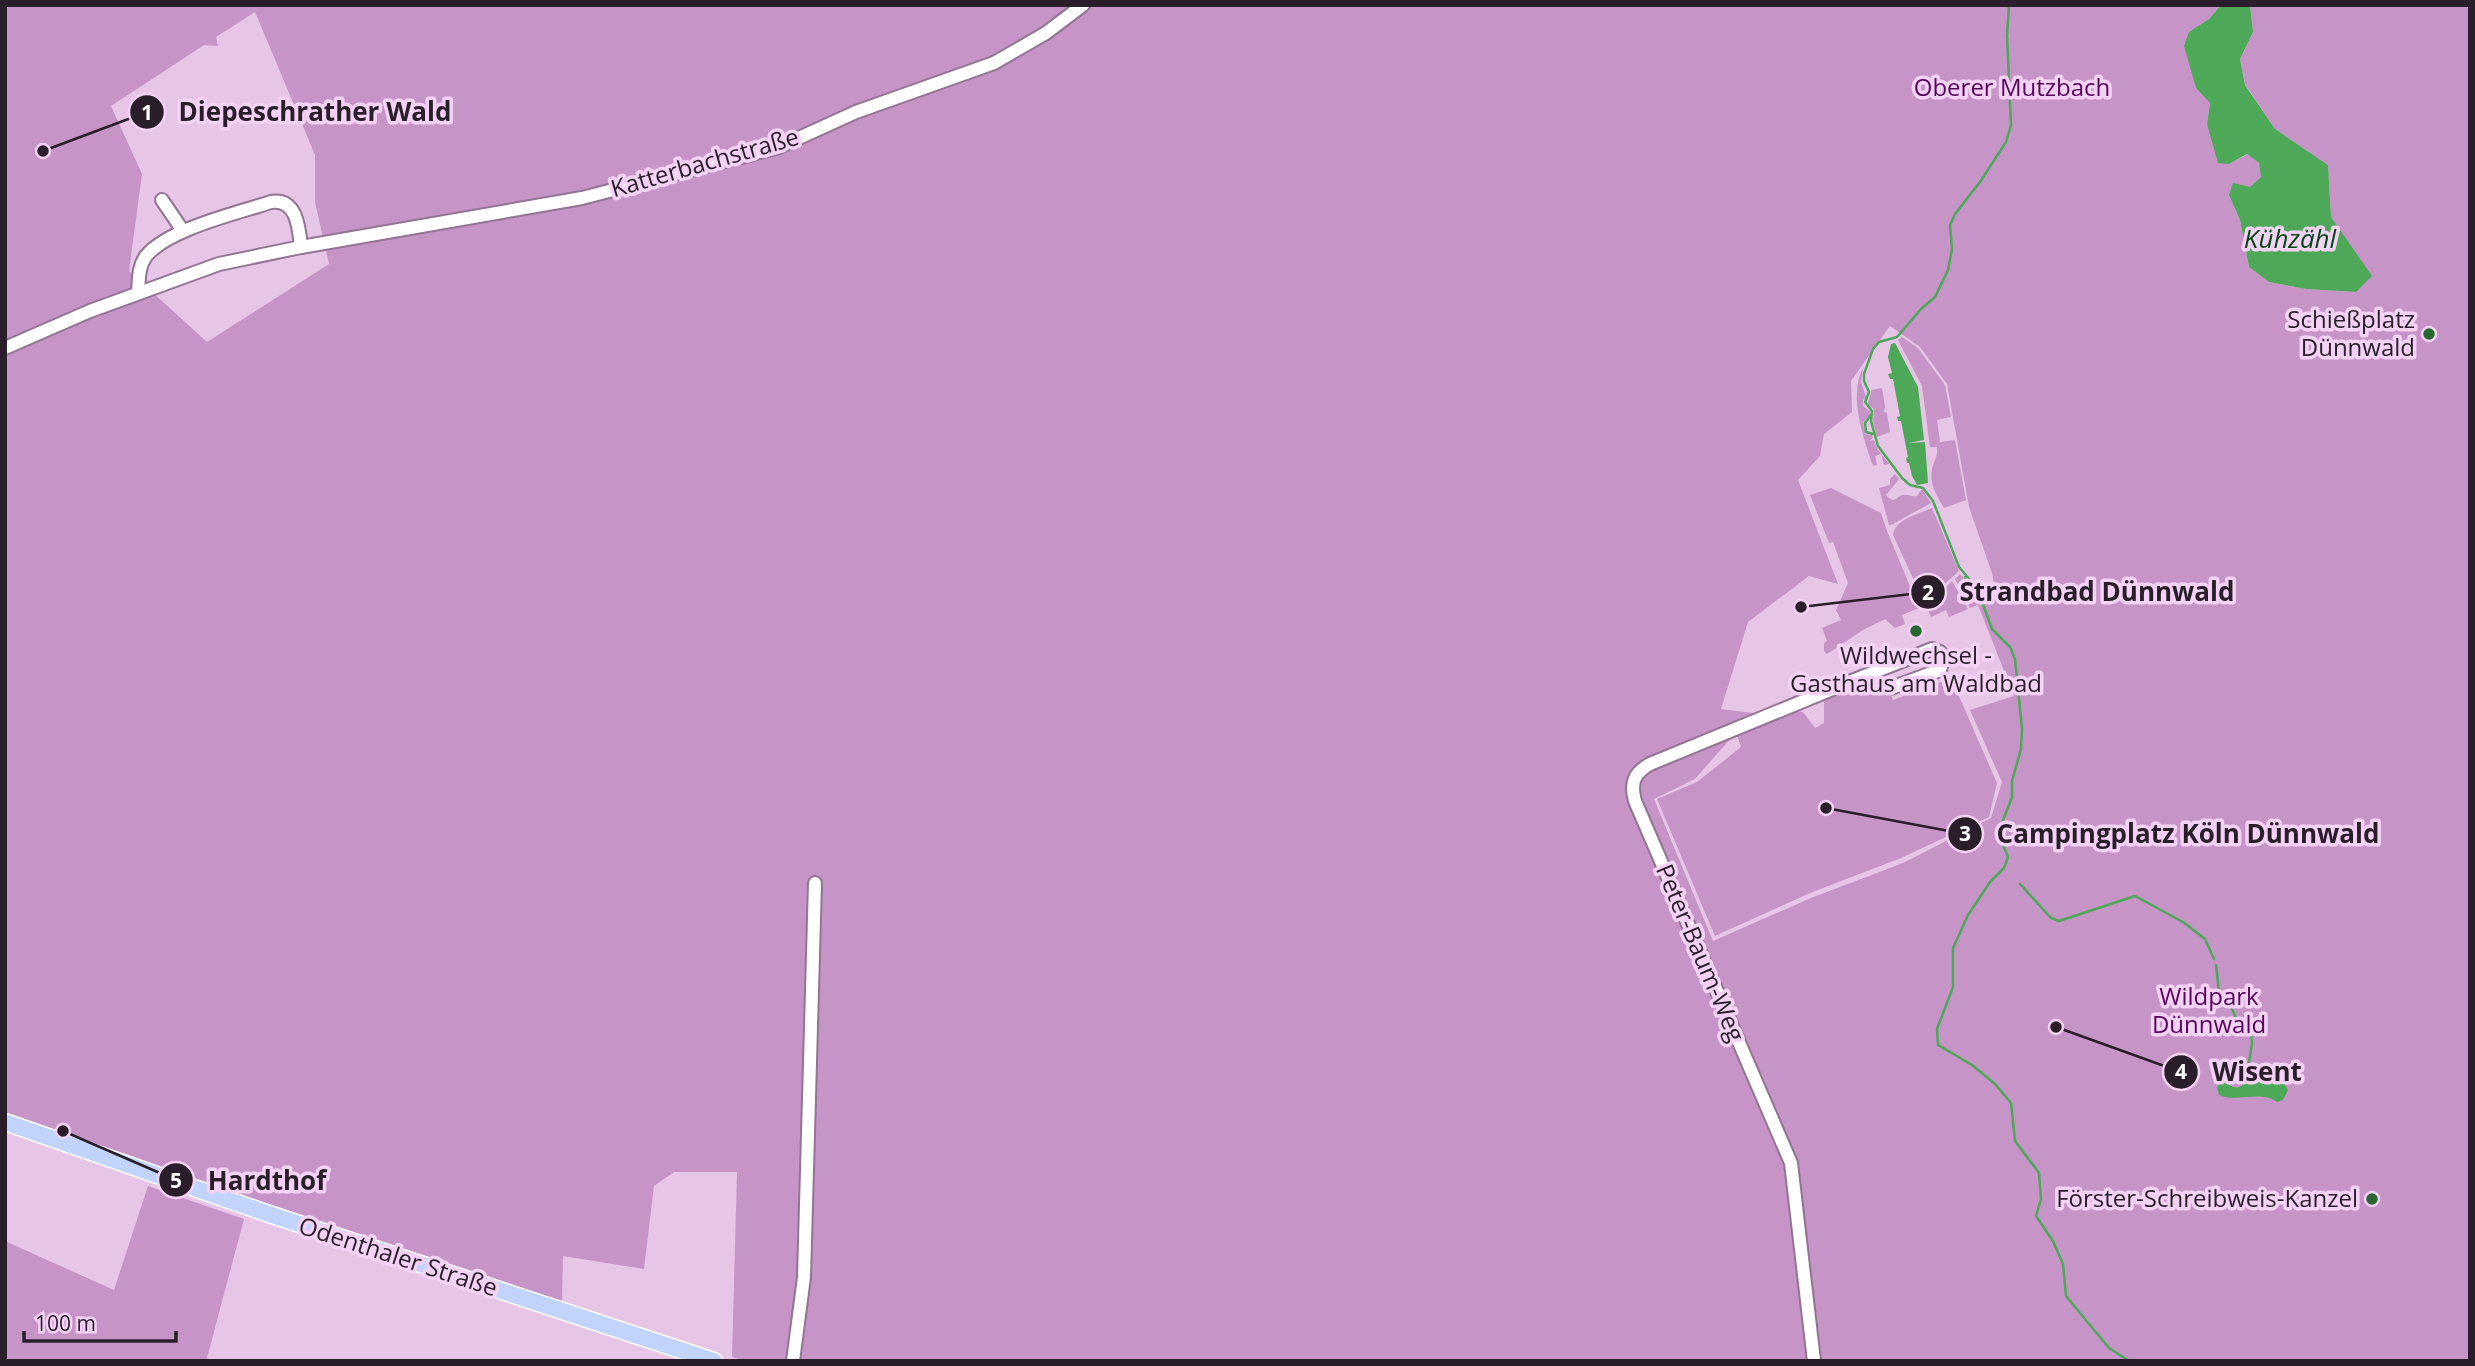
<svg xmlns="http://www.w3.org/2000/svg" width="2475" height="1366" font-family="'Open Sans',sans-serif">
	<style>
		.green { fill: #c694c7; fill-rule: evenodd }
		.water { fill: #4da857 }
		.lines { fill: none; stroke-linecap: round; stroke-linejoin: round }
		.stream { stroke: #4da857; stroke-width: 2.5 }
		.minor-casing { stroke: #927493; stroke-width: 16 }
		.major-casing { stroke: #fff; stroke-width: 19 }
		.minor { stroke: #fff; stroke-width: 12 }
		.major { stroke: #c2d4fc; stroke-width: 16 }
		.poi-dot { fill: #27662f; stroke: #f4d2f5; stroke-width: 2.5 }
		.labels { text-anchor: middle; stroke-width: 7; stroke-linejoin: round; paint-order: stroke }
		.park-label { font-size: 24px; fill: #540758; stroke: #f4d2f5 }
		.street-label { font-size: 24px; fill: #2a1e2a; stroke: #f4d2f5 }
		.poi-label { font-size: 24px; fill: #2a1e2a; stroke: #f4d2f5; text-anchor: end }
		.water-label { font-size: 26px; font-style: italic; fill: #024812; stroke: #f4d2f5 }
		.leader { fill: none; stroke: #2a1e2a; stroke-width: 2.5 }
		.callout-dot { fill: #2a1e2a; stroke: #f4d2f5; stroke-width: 2.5 }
		.mark-label { font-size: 21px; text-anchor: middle; font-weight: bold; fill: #fff }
		.callout-label { font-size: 26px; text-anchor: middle; font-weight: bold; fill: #2a1e2a; stroke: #f4d2f5; stroke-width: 7; stroke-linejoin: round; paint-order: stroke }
	</style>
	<rect width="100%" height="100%" fill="#e7c5e7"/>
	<!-- green -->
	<g class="green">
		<path d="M5 5H2221L2209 19 2189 32 2196 88 2210 103 2207 124 2229 164 2248 154 2259 163 2262 177 2250 187 2229 195 2240 220 2249 267 2269 282 2306 289 2355 292 2345 239 2331 217 2328 165 2275 129 2245 84 2240 59 2253 32 2250 5H2470V1361H745L732 1357 737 1172H674L654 1186 644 1269 563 1256 562 1302 5 1119ZM255 12 315 155V202L329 264 207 342 129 271 142 174 111 106 204 45 218 46 216 37ZM1890 326 1920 347 1947 384 1969 507 1992 573 1996 595 1980 603 1976 595 1963 587V577L1960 574 1955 579 1970 608 1978 605 2014 696 1970 710 2002 782 1991 818 1903 863 1811 898 1713 941 1654 799 1695 779 1753 713 1721 709 1748 622 1809 576 1838 584 1798 480 1820 456 1824 434 1852 412 1851 381Z"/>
		<path d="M1902 337 1918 348 1945 385 1951 417 1937 420 1940 442 1955 440 1966 500 1944 508C1937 496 1929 484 1932 469 1934 459 1938 459 1937 447H1930L1922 386 1898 340Z"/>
		<path d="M1863 368 1861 382 1866 397 1863 400V406L1870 411V415L1863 422 1865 434 1872 435 1873 438 1869 441 1874 440 1878 450 1889 464 1884 465 1881 454 1875 456 1877 465 1873 466C1864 439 1848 396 1863 368Z"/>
		<path d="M1882 388 1885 406 1884 412 1887 413 1890 432 1877 437 1873 422 1874 409 1868 405C1868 400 1871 396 1871 390Z"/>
		<path d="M1895 474 1899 479 1886 495C1895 505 1895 497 1903 495 1907 494 1912 497 1917 496L1922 489 1931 503 1891 525H1889L1879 488 1890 485V479Z"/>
		<polygon points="1831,488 1881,513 1887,531 1919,608 1902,615 1905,624 1895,628 1885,619 1863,630 1827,654 1824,651 1824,643 1827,641 1822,628 1841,620 1836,610 1848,583 1833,542 1829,543 1810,495"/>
		<path d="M1932 508 1959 571 1924 602 1893 535C1895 519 1919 514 1932 508Z"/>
		<polygon points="1952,581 1968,609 1949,617 1946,610 1931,617 1927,607"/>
		<path d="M1951 678 1997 783 1989 817 1901 858 1810 893 1715 936 1657 799 1697 782 1741 747 1737 735 1797 711 1803 712 1815 728 1824 723V700C1849 685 1863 687 1890 692L1893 700Z"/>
		<polygon points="148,1186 244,1219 207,1358 214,1361 5,1361 5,1241 114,1290"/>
	</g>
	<!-- water -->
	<g class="water">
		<polygon points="2221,5 2250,5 2253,32 2240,59 2245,85 2275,129 2328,165 2331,217 2372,276 2356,292 2306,289 2269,282 2249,267 2240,220 2229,195 2233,183 2250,187 2261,177 2259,163 2247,154 2229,164 2218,163 2207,124 2210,103 2196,88 2184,46 2189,32 2209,19"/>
		<polygon points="1895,343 1918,387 1924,440 1908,443 1925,442 1928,483 1917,485 1912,476 1909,463 1907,463 1906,458 1908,457 1901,421 1898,421 1897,417 1900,416 1893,379 1890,379 1888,374 1892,373 1888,357 1891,344"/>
		<path d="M2257 1073 2265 1077 2281 1078 2288 1090 2283 1100 2277 1102C2260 1090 2237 1103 2219 1095L2217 1087 2221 1082C2230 1083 2236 1093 2244 1083L2245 1078Z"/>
	</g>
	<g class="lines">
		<!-- stream -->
		<g class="stream">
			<polyline points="2009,5 2007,36 2011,125 2006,142 1980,182 1955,214 1950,225 1952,249 1948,270 1935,297 1921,309 1897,337 1879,342 1873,349 1864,374 1864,381 1869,392 1865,402 1872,411 1871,421 1878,446 1902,478 1910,485 1923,488 1933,501 1959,567 1977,588 1992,629 2010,647 2015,659 2022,729 2021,749 2012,781 2012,797 2002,823 2001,840 2008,857 2004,868 1990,882 1968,915 1953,948 1953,987 1937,1029 1938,1045 1972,1065 1995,1084 2011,1103 2015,1141 2039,1173 2041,1199 2036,1216 2053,1241 2063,1264 2066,1296 2109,1348 2129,1361"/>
			<polyline points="1871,415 1865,423 1866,432 1873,434"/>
			<polyline points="1965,577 1965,586 1978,593"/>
			<polyline points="2020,884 2051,918 2059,921 2135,896 2183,922 2205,939 2214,959"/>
			<polyline points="2216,965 2219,992 2230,1004 2236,1018 2247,1026 2251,1034 2252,1044 2249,1062 2250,1076"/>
		</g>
		<!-- minor casing -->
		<g class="minor-casing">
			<g id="minor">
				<polyline points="162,200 183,231"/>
				<path d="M138 293C139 280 138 267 146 256 168 229 238 213 271 202 297 198 299 228 301 247"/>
				<polyline points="5,348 90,311 219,264 301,247 582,198 779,147 856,112 994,63 1046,33 1083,5"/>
				<polygon points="1932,649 1940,652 1943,659 1940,670 1891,688 1870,683 1852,681"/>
				<polyline points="793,1361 804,1277 815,883"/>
				<path d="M1814 1361 1791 1163 1635 801C1630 783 1634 773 1650 764L1852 681"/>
			</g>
		</g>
		<!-- major casing -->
		<g class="major-casing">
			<polyline id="major" points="5,1122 269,1214 714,1361"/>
		</g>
		<!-- minor -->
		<use href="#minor" class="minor"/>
		<!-- major -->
		<use href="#major" class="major"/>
	</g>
	<!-- markers -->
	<g class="poi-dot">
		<circle cx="2429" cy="334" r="7"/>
		<circle cx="1916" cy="631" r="7"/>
		<circle cx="2372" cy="1199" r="7"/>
	</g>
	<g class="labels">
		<!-- park labels -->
		<g class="park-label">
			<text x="2012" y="96">Oberer Mutzbach</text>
			<text x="2209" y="1005">Wildpark<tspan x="2209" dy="28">Dünnwald</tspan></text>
		</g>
		<!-- street labels -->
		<g class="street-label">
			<text transform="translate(705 163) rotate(-16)" y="8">Katterbachstraße</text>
			<text transform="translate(1700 953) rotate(67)" y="8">Peter-Baum-Weg</text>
			<text transform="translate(398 1257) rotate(18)" y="8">Odenthaler Straße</text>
		</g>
		<!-- poi labels -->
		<g class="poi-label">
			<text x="2415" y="328">Schießplatz<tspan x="2415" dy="28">Dünnwald</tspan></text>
			<text x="1916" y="664" text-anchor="middle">Wildwechsel -<tspan x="1916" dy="28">Gasthaus am Waldbad</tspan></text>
			<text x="2358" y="1207">Förster-Schreibweis-Kanzel</text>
		</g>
		<!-- water labels -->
		<g class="water-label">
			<text x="2290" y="248">Kühzähl</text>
		</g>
	</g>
	<!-- callouts -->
	<path class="leader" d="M43 151L147 112M1801 607L1928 592M1826 808L1965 834M2056 1027L2181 1072M63 1131L176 1180"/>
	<g class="callout-dot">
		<circle cx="43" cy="151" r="7"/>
		<circle cx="1801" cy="607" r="7"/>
		<circle cx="1826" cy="808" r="7"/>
		<circle cx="2056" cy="1027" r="7"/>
		<circle cx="63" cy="1131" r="7"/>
		<circle cx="147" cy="112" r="18"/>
		<circle cx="1928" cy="592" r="18"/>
		<circle cx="1965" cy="834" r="18"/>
		<circle cx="2181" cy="1072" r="18"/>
		<circle cx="176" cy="1180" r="18"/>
	</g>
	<g class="mark-label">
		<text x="147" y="120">1</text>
		<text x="1928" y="600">2</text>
		<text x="1965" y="841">3</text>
		<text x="2181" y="1079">4</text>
		<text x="176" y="1188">5</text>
	</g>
	<g class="callout-label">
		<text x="315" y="121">Diepeschrather Wald</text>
		<text x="2097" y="601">Strandbad Dünnwald</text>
		<text x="2188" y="843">Campingplatz Köln Dünnwald</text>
		<text x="2257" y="1081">Wisent</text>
		<text x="267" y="1190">Hardthof</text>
	</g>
	<!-- border -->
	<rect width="2475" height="1366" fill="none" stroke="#2a1e2a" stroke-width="14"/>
	<!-- scale -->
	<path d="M24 1331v10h152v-10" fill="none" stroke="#2a1e2a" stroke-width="3.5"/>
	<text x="35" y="1331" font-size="21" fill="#2a1e2a" stroke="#f4d2f5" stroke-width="5" paint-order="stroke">100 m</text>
</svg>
